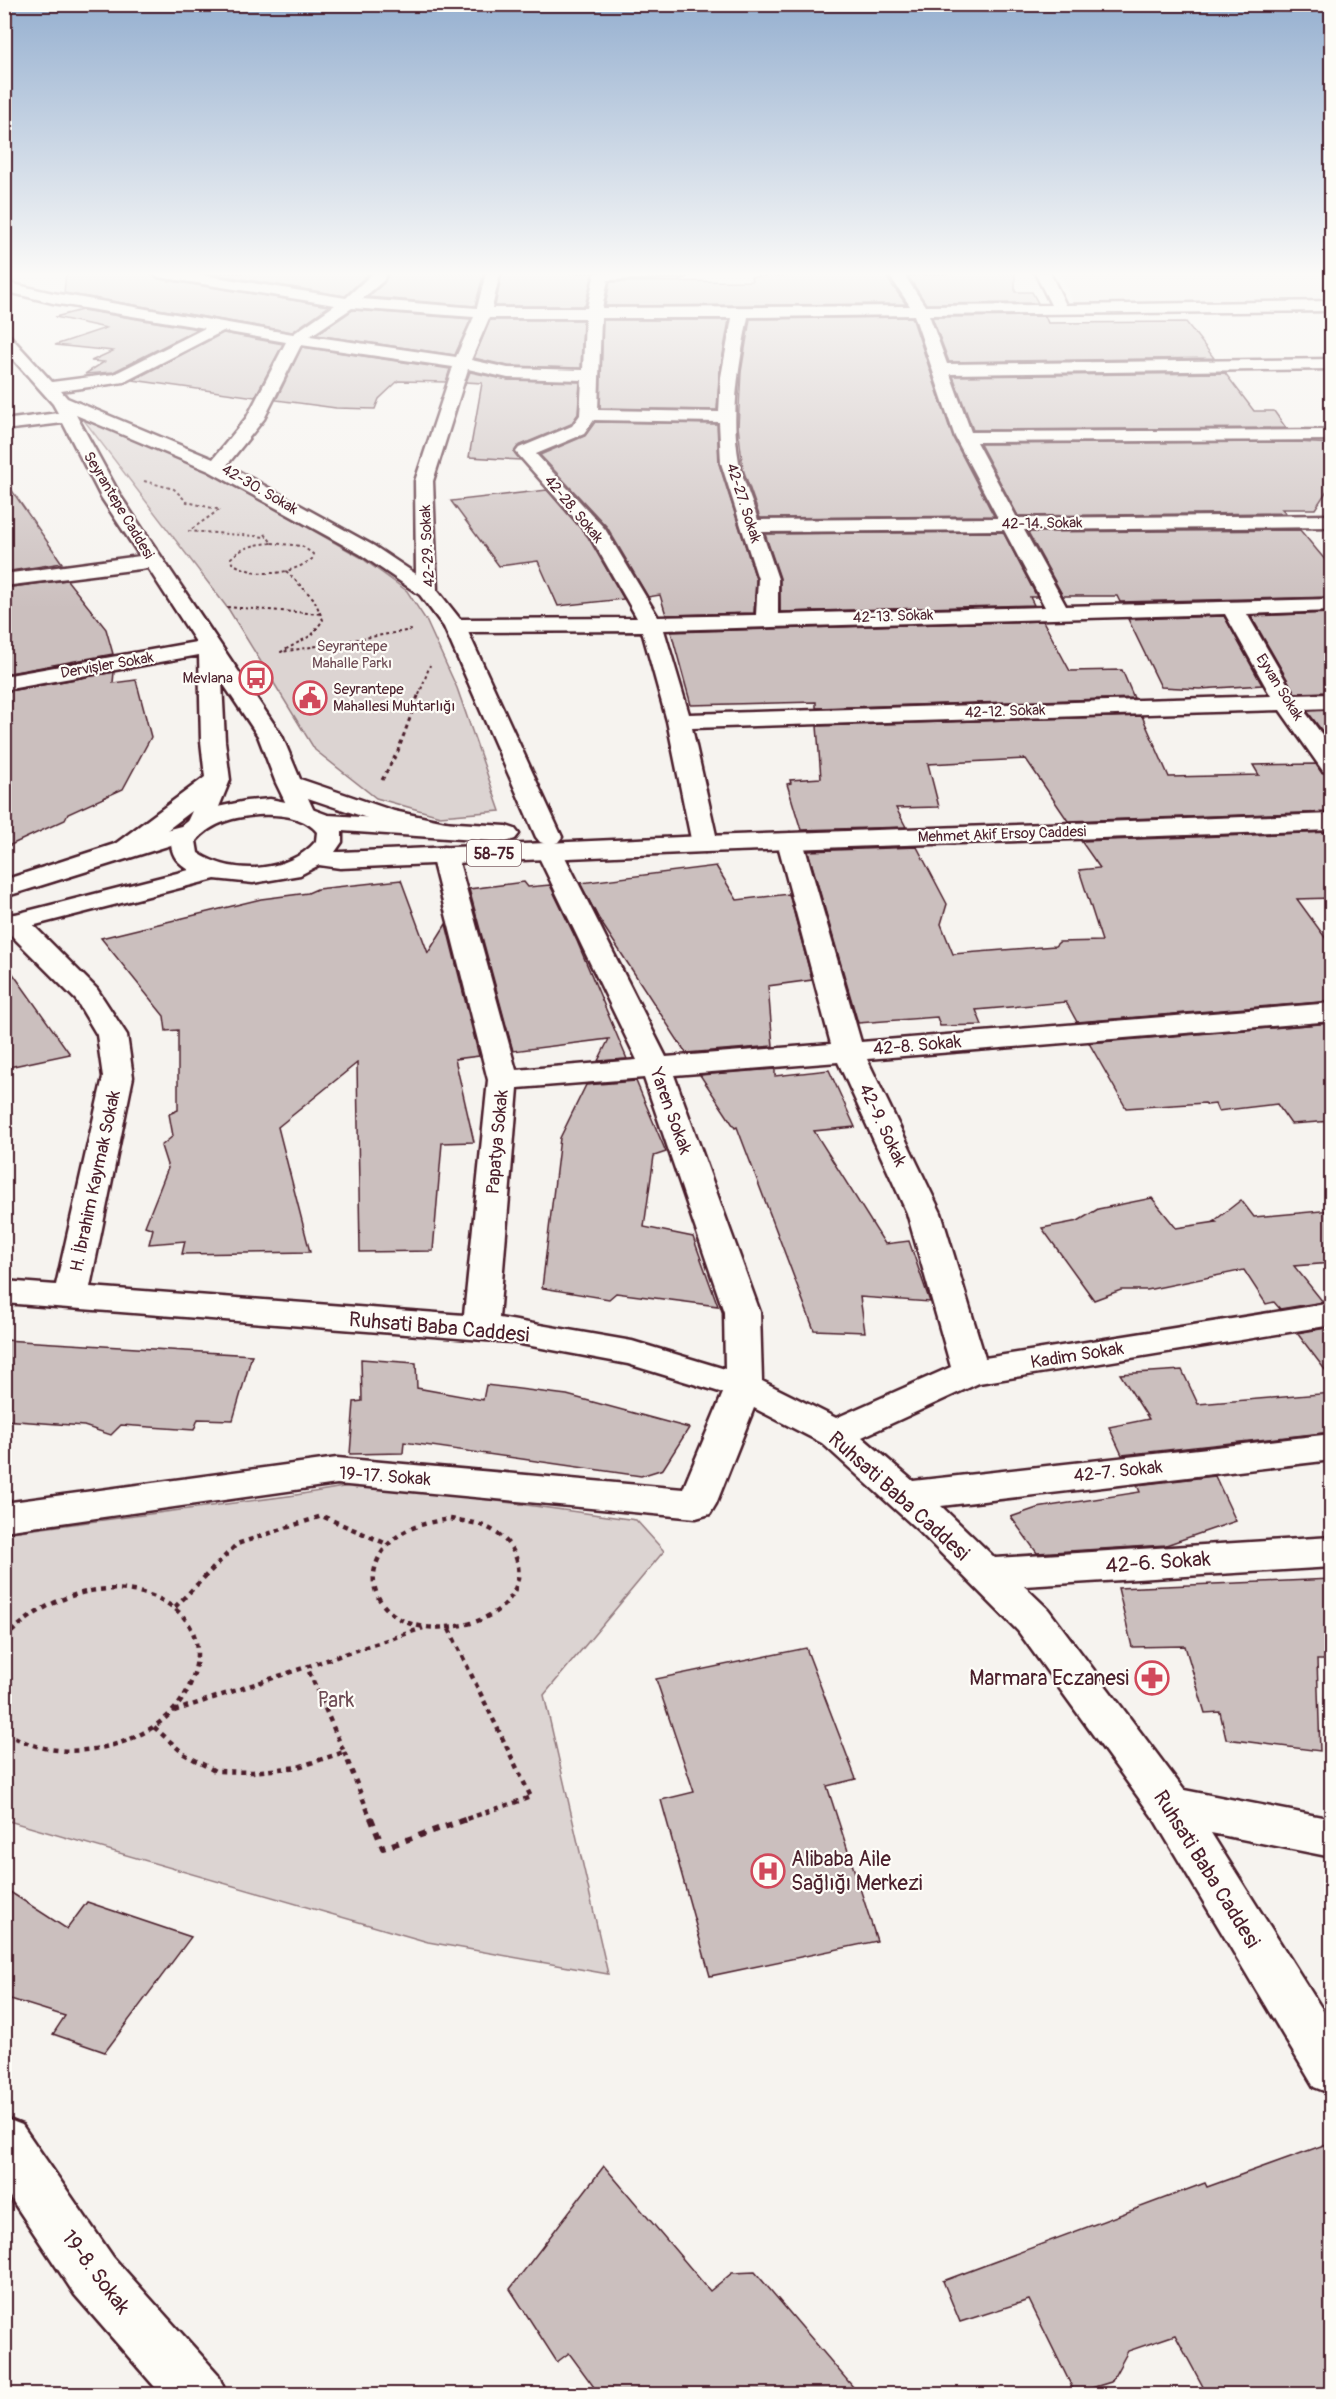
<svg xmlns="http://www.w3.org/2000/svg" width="1336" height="2399" font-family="Pangolin,sans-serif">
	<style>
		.built { fill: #e9e3e0 }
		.green { fill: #dcd4d2; stroke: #937a7e; stroke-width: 1.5 }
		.building { fill: #cbbfbe; stroke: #4a1f2b; stroke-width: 1.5 }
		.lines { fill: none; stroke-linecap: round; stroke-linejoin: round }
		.minor-casing { stroke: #4a1f2b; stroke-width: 5 }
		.major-casing { stroke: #4a1f2b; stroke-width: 5 }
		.path-far3 { stroke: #4a1f2b; stroke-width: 2; stroke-dasharray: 3 3; stroke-linecap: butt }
		.path-far2 { stroke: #4a1f2b; stroke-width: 3; stroke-dasharray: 4 4; stroke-linecap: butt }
		.path-far1 { stroke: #4a1f2b; stroke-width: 4.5; stroke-dasharray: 5 5; stroke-linecap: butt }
		.path { stroke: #4a1f2b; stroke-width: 6; stroke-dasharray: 7 7; stroke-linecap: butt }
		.minor { fill: #fdfcf7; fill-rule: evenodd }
		.major { fill: #fdfcf7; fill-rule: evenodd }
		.labels { text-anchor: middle; stroke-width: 4.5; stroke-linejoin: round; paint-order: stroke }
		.far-street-label { font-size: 15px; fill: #4a1f2b; stroke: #fdfcf7 }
		.far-park-label { font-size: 15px; fill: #6e4c55; stroke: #fdfcf7 }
		.far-poi-label { font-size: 15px; fill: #4a1f2b; stroke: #fdfcf7; text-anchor: end }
		.shield { fill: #fdfcf7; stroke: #806168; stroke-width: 1.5 }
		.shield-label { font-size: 16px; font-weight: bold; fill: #4a1f2b }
		.street-label { font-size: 18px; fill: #4a1f2b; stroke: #fdfcf7 }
		.near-street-label { font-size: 21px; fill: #4a1f2b; stroke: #fdfcf7 }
		.near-poi-label { font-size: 21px; fill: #4a1f2b; stroke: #fdfcf7; text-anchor: end }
		.near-park-label { font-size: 21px; fill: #6e4c55; stroke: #fdfcf7 }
	</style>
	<rect width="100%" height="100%" fill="#f6f3ef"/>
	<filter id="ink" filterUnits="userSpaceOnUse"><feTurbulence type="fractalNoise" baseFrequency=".0167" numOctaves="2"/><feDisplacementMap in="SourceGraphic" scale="12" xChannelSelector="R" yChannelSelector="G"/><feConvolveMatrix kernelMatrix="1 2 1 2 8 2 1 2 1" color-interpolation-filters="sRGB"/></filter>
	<g filter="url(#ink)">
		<!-- built -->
		<polygon class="built" points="1059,273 1331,273 1331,301 1074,304"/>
		<!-- green -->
		<g class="green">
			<polygon points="80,415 142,439 215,475 360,557 407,591 426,620 457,688 500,811 440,816 376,798 315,750 229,610"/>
			<polygon points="367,1483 636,1520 664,1551 544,1695 608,1974 428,1942 5,1820 4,1533 296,1495"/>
		</g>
		<!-- building -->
		<g class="building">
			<polygon points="66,273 150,273 159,279 329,306 292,332 64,293"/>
			<polygon points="207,273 369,273 345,296"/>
			<polygon points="389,273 484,273 475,306 368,297 384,283"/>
			<polygon points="502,273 593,273 585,306 495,306"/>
			<polygon points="963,273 1015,273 1015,292 1032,292 1038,303 926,304 908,276"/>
			<polygon points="829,274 884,274 906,304 605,306 610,282 752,281 751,277"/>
			<polygon points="82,310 198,329 113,372 85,374 104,362 91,361 113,351 55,345 106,328 55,317"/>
			<polygon points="353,310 471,319 455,355 316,335"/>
			<polygon points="1045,316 1048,323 1186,322 1214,358 949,362 932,317"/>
			<polygon points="912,317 953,438 994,516 760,518 743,469 738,426 741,372 750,319"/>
			<polygon points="490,320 583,320 581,368 508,366 474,358"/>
			<polygon points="603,320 729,320 719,377 717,410 600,408"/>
			<polygon points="223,333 283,344 255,397 133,380"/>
			<polygon points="302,347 450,369 446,382 398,381 379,399 375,409 336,408 276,400"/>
			<polygon points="470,372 508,380 580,382 578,414 571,424 518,446 514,452 520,460 469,457 482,383 466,382"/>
			<polygon points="1225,373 1254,411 1274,411 1286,428 973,430 953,376"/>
			<polygon points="595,422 717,424 719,464 756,579 754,613 666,615 660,595 648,597 607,527 540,455 585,436"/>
			<polygon points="1297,442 1332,444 1332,483 1315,509 1282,509 1286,513 1018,516 980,444"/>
			<polygon points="4,479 62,563 4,572"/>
			<polygon points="547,490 588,537 624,599 558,606 538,561 499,566 451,501"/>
			<polygon points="1300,530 1332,568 1332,597 1120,602 1117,596 1063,596 1028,532"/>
			<polygon points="1003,532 1037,597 1030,597 1034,605 780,612 780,578 765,534"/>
			<polygon points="67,580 106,629 113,654 4,674 4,588"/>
			<polygon points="1332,613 1332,692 1295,693 1251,616"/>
			<polygon points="1224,616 1262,685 1200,689 1161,687 1128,619"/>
			<polygon points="1043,621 1070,671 1122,670 1134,698 816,708 816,702 691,705 671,632"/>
			<polygon points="114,672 113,683 136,680 151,737 123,789 68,814 65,820 4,848 4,692"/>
			<polygon points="1332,710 1332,744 1307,711"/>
			<polygon points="1142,716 1169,777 1259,775 1253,765 1316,764 1321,772 1332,775 1332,812 1068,821 1026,759 928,764 939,807 896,808 906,827 801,830 787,784 791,783 790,780 821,778 817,726"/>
			<polygon points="1332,832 1332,898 1297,899 1332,947 1332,1001 1077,1022 1066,1002 976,1010 982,1025 940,1026 937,1017 858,1023 808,851 917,847 947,904 941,924 953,954 1055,946 1059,942 1102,941 1079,870 1100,868 1081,841"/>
			<polygon points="716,866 737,900 789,894 812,980 768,986 773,1046 686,1053 599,919 580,883"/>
			<polygon points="401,880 428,953 446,924 479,1056 455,1059 474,1142 442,1143 433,1251 360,1252 357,1063 278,1127 310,1252 182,1254 185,1241 149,1244 153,1229 145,1226 168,1168 161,1146 173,1136 169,1114 178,1110 178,1030 166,1031 164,1016 101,938 261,899 308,893 317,889"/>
			<polygon points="524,882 528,887 550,885 577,941 627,1059 598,1061 609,1039 513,1051 469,889"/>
			<polygon points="4,961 70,1054 4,1068"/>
			<polygon points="1332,1023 1332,1121 1291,1124 1277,1104 1218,1111 1215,1104 1207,1105 1205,1103 1126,1108 1089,1043"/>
			<polygon points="775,1069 775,1076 829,1070 855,1127 814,1131 885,1244 909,1241 930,1302 860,1297 865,1332 814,1330 737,1127 735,1128 700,1075"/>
			<polygon points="636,1081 666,1152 654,1156 644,1227 693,1237 718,1306 616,1293 609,1299 542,1288 560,1138 586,1085"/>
			<polygon points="1152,1198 1176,1228 1216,1222 1214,1221 1241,1200 1254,1217 1332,1210 1332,1263 1294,1266 1323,1302 1280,1309 1274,1302 1266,1304 1244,1270 1147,1290 1121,1290 1094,1300 1042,1228 1078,1221 1098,1209"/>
			<polygon points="1332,1327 1332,1379 1297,1333"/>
			<polygon points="4,1340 252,1355 233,1420 198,1419 194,1430 121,1425 111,1435 84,1426 4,1420"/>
			<polygon points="361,1359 416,1363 417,1388 483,1400 486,1385 567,1395 689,1428 663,1469 641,1476 404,1442 403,1453 350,1454 354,1402 362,1401"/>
			<polygon points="1182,1370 1198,1404 1332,1393 1332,1432 1122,1455 1109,1427 1149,1419 1120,1374"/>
			<polygon points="1215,1476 1236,1521 1166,1545 1037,1553 1011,1517 1037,1508 1140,1492 1137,1485"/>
			<polygon points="1332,1579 1332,1660 1317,1660 1320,1751 1226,1739 1220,1712 1205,1713 1185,1646 1132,1647 1118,1588"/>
			<polygon points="806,1648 856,1779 827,1786 877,1941 710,1976 661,1800 694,1792 656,1679"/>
			<polygon points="4,1888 67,1929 87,1902 191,1937 105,2052 53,2034 65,2016 4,1997"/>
			<polygon points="1332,2142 1332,2394 1207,2394 1175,2335 1128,2351 1111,2382 1075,2393 1029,2300 960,2322 943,2281 1205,2183 1207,2187"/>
			<polygon points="604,2166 710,2291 732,2273 755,2272 859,2394 599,2394 569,2353 557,2362 510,2289"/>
		</g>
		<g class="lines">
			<!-- minor casing -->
			<g class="minor-casing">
				<g id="minor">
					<path d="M152 273H190L346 298 373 273H387L383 281 362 299 477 308 486 273H500L492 308H587L595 273H690L683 277 608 280 602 308 910 306 888 273H903L925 306 1051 305 1035 273H1050L1066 305 1332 301V311L929 315 947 364 1332 359V369L950 374 971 432 1332 430V440L976 442 1017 518 1332 515V527L1024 530 1066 606 1332 599V611L1247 614 1294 695 1332 694V708L1303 709 1332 748V773L1323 771 1280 710 692 728 718 844 714 849 705 852 696 849 692 844 667 721 642 631 468 632 562 837 558 842 552 844 558 845 562 851 666 1057 831 1044 777 841 781 836 790 833 799 836 803 841 861 1042 1332 1003V1021L867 1059 941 1213 985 1358 1332 1303V1325L979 1383 862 1437 913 1481 1332 1434V1460L941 1506 995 1558 1332 1537V1567L1024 1586 1048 1609 1184 1790 1332 1819V1857L1211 1833 1332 2025V2094L1314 2087 1154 1819 1018 1631 919 1531 822 1443 754 1408 716 1504 710 1514 696 1518 337 1484 4 1531V1503L337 1458 683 1489 723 1393 628 1364 510 1342 4 1303V1281L56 1285 103 1077 97 1035 76 1000 4 928V916L14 914 24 916 97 989 127 1035 133 1077 90 1287 464 1315 488 1080 431 855 435 849 444 847 453 849 457 855 516 1070 637 1060 536 851 540 845 546 844 540 842 536 837 444 627 420 595 360 554 209 471 76 415 121 497 282 736 300 779 394 811 450 823 454 828 450 833 441 836 379 822 308 798 314 811 310 816 301 819 292 816 276 783 258 736 222 682 225 741 230 780 212 824 208 829 199 832 190 829 186 824 192 811 133 856 124 858 115 856 111 850 115 844 205 777 201 741 199 655 4 690V676L196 642 148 568 4 586V574L140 556 101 497 63 423 4 430V420L58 413 53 404 4 349V334L10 336 52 382 114 374 205 328 53 303 4 291V282L53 293 293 334 335 305 159 277ZM352 308 474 317 456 357 310 336ZM914 315 955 437 998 518 758 520C752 501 743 481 739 462 730 414 739 365 748 317ZM489 318H585L583 370 508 368 471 360ZM601 318H732L721 377 719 412 598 410ZM223 331 286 342 247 417 213 459 67 398 61 391 124 382ZM301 345 453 367 415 481 416 574 374 546 227 465 264 419ZM468 369 508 378 582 380 580 415 572 426 519 448 516 452 590 536 637 618 460 619 437 590 433 481ZM594 420 719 422 721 463 758 579 756 615 658 617 605 529 536 454 584 434ZM1004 530 1045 607 778 614V579L762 532ZM1225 614 1271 696 689 714 664 630ZM838 1062 907 1213 951 1367 836 1418 762 1381 760 1312 674 1075ZM644 1078 724 1312 725 1369 632 1341 499 1318 518 1088Z"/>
					<polygon points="4,2118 22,2125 113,2257 218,2374 226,2394 161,2394 75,2295 4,2188"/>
				</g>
			</g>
			<!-- major casing -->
			<g class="major-casing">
				<path id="major" d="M270 799 301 805 328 815 506 826 515 829 519 834 515 839 506 842 342 831V842L335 852H340L705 836 1332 814V830L705 852 340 868 319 865 300 875 253 883 215 879 4 933V917L189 870C178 862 173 858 171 845L4 897V880L127 840 181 826 191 818 213 808 246 801ZM258 815C278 814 304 816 317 832L316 841C289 873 232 876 198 853L196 841C212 822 235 817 258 815Z"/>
			</g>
			<!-- path-far3 -->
			<g class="path-far3">
				<polyline points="144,481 174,489 187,502 221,510"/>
				<polyline points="219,510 189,531 267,537"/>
				<polyline points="265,534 272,543"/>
				<path d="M272 543 302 546 313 554 312 559C289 576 257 578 232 563L231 558C242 547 256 544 272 543Z"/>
				<polyline points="286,571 314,599 323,620 312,635 281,652 412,630"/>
				<polyline points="227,607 322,614"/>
				<polyline points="419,695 430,665"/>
			</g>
			<!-- path-far2 -->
			<polyline class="path-far2" points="382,780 398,751 419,693"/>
			<!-- path-far1 -->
			<g class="path-far1">
				<path d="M450 1519C461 1521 475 1522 486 1527 527 1545 530 1594 490 1615 476 1623 462 1626 446 1627 429 1629 408 1626 394 1615 360 1590 372 1549 406 1531 419 1524 435 1521 450 1519Z"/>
				<polyline points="175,1607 237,1544 322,1516 387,1544"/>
				<polyline points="449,1629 531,1797 466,1819"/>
				<path d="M4 1639C27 1616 54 1599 86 1592 149 1578 223 1616 188 1689 174 1718 144 1736 113 1745 74 1755 38 1753 4 1731"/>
				<polyline points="174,1711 423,1628"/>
				<polyline points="154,1727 184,1754 215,1771 253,1772 298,1767 344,1752 307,1667"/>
				<polyline points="344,1752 371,1819"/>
			</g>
			<!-- path -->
			<polyline class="path" points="371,1818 383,1848 470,1818"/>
			<!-- minor -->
			<use href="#minor" class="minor"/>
			<!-- major -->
			<use href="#major" class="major"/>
		</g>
	</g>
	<!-- sky -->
	<linearGradient id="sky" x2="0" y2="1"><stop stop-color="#96b0d0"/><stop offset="0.45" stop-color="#fbfaf8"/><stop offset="1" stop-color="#fbfaf8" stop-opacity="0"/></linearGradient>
	<rect width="1336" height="609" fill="url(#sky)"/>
	<!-- icons -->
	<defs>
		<g id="bus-ring" transform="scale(1.725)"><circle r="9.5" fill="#fdfcf7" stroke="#d1495b" stroke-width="1.5"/><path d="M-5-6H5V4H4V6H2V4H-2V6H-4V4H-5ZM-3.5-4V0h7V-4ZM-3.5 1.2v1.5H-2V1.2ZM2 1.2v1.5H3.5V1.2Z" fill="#d1495b"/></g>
		<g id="civic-ring" transform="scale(1.725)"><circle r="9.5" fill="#fdfcf7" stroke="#d1495b" stroke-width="1.5"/><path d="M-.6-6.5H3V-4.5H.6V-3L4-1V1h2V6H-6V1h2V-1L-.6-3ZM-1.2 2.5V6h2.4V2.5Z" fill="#d1495b"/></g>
		<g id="pharmacy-ring" transform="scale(1.725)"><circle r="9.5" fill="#fdfcf7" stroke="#d1495b" stroke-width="1.5"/><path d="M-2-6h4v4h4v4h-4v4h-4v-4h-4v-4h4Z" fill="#d1495b"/></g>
		<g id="hospital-ring" transform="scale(1.725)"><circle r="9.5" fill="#fdfcf7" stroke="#d1495b" stroke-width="1.5"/><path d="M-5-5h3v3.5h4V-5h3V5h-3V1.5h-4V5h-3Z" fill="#d1495b"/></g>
	</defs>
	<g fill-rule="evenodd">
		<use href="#bus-ring" x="256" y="678"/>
		<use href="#civic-ring" x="310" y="698"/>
		<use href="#pharmacy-ring" x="1152" y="1678"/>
		<use href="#hospital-ring" x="768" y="1871"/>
	</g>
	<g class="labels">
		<!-- far-street labels -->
		<g class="far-street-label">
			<text transform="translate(260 489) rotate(30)" y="5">42-30. Sokak</text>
			<text transform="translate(744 503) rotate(72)" y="5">42-27. Sokak</text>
			<text transform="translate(119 505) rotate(59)" y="5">Seyrantepe Caddesi</text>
			<text transform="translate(574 509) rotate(50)" y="5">42-28. Sokak</text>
			<text transform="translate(1042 523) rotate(-1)" y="5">42-14. Sokak</text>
			<text transform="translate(427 546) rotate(-93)" y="5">42-29. Sokak</text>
			<text transform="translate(893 616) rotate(-2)" y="5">42-13. Sokak</text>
			<text transform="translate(107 665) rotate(-10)" y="5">Dervişler Sokak</text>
			<text transform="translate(1280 687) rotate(58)" y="5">Eyvan Sokak</text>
			<text transform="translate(1005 711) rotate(-2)" y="5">42-12. Sokak</text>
			<text transform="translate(1002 834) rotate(-2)" y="5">Mehmet Akif Ersoy Caddesi</text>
		</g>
		<!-- far-park labels -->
		<g class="far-park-label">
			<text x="352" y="651">Seyrantepe<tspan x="352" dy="17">Mahalle Parkı</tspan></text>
		</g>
		<!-- far-poi labels -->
		<g class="far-poi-label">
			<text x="233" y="683">Mevlana</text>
			<text x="333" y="694" text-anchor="start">Seyrantepe<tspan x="333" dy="17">Mahallesi Muhtarlığı</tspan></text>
		</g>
		<!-- shield labels -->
		<rect class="shield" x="467" y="840" width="54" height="26" rx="4.5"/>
		<g class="shield-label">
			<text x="494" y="859">58-75</text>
		</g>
		<!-- street labels -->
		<g class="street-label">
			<text transform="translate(917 1045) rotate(-5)" y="6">42-8. Sokak</text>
			<text transform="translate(671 1111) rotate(70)" y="6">Yaren Sokak</text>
			<text transform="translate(883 1125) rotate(65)" y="6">42-9. Sokak</text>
			<text transform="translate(497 1142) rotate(-85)" y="6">Papatya Sokak</text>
			<text transform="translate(95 1181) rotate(-78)" y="6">H. İbrahim Kaymak Sokak</text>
			<text transform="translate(1077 1355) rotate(-9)" y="6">Kadim Sokak</text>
			<text transform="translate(1118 1471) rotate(-6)" y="6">42-7. Sokak</text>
			<text transform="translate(385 1476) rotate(4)" y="6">19-17. Sokak</text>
		</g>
		<!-- near-street labels -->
		<g class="near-street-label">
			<text transform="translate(439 1327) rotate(5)" y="7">Ruhsati Baba Caddesi</text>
			<text transform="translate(899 1496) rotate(42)" y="7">Ruhsati Baba Caddesi</text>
			<text transform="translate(1158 1562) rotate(-4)" y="7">42-6. Sokak</text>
			<text transform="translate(1207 1869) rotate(58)" y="7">Ruhsati Baba Caddesi</text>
			<text transform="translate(96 2272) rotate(53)" y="7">19-8. Sokak</text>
		</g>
		<!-- near-poi labels -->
		<g class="near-poi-label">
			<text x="1129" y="1685">Marmara Eczanesi</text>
			<text x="791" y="1866" text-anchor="start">Alibaba Aile<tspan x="791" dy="24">Sağlığı Merkezi</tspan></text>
		</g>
		<!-- near-park labels -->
		<g class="near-park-label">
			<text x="336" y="1707">Park</text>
		</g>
	</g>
	<!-- margin -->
	<rect width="1336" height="2399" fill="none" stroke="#fdfcf7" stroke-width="24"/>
	<rect x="12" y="12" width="1312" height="2375" fill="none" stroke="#4a1f2b" stroke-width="2" filter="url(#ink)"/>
</svg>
